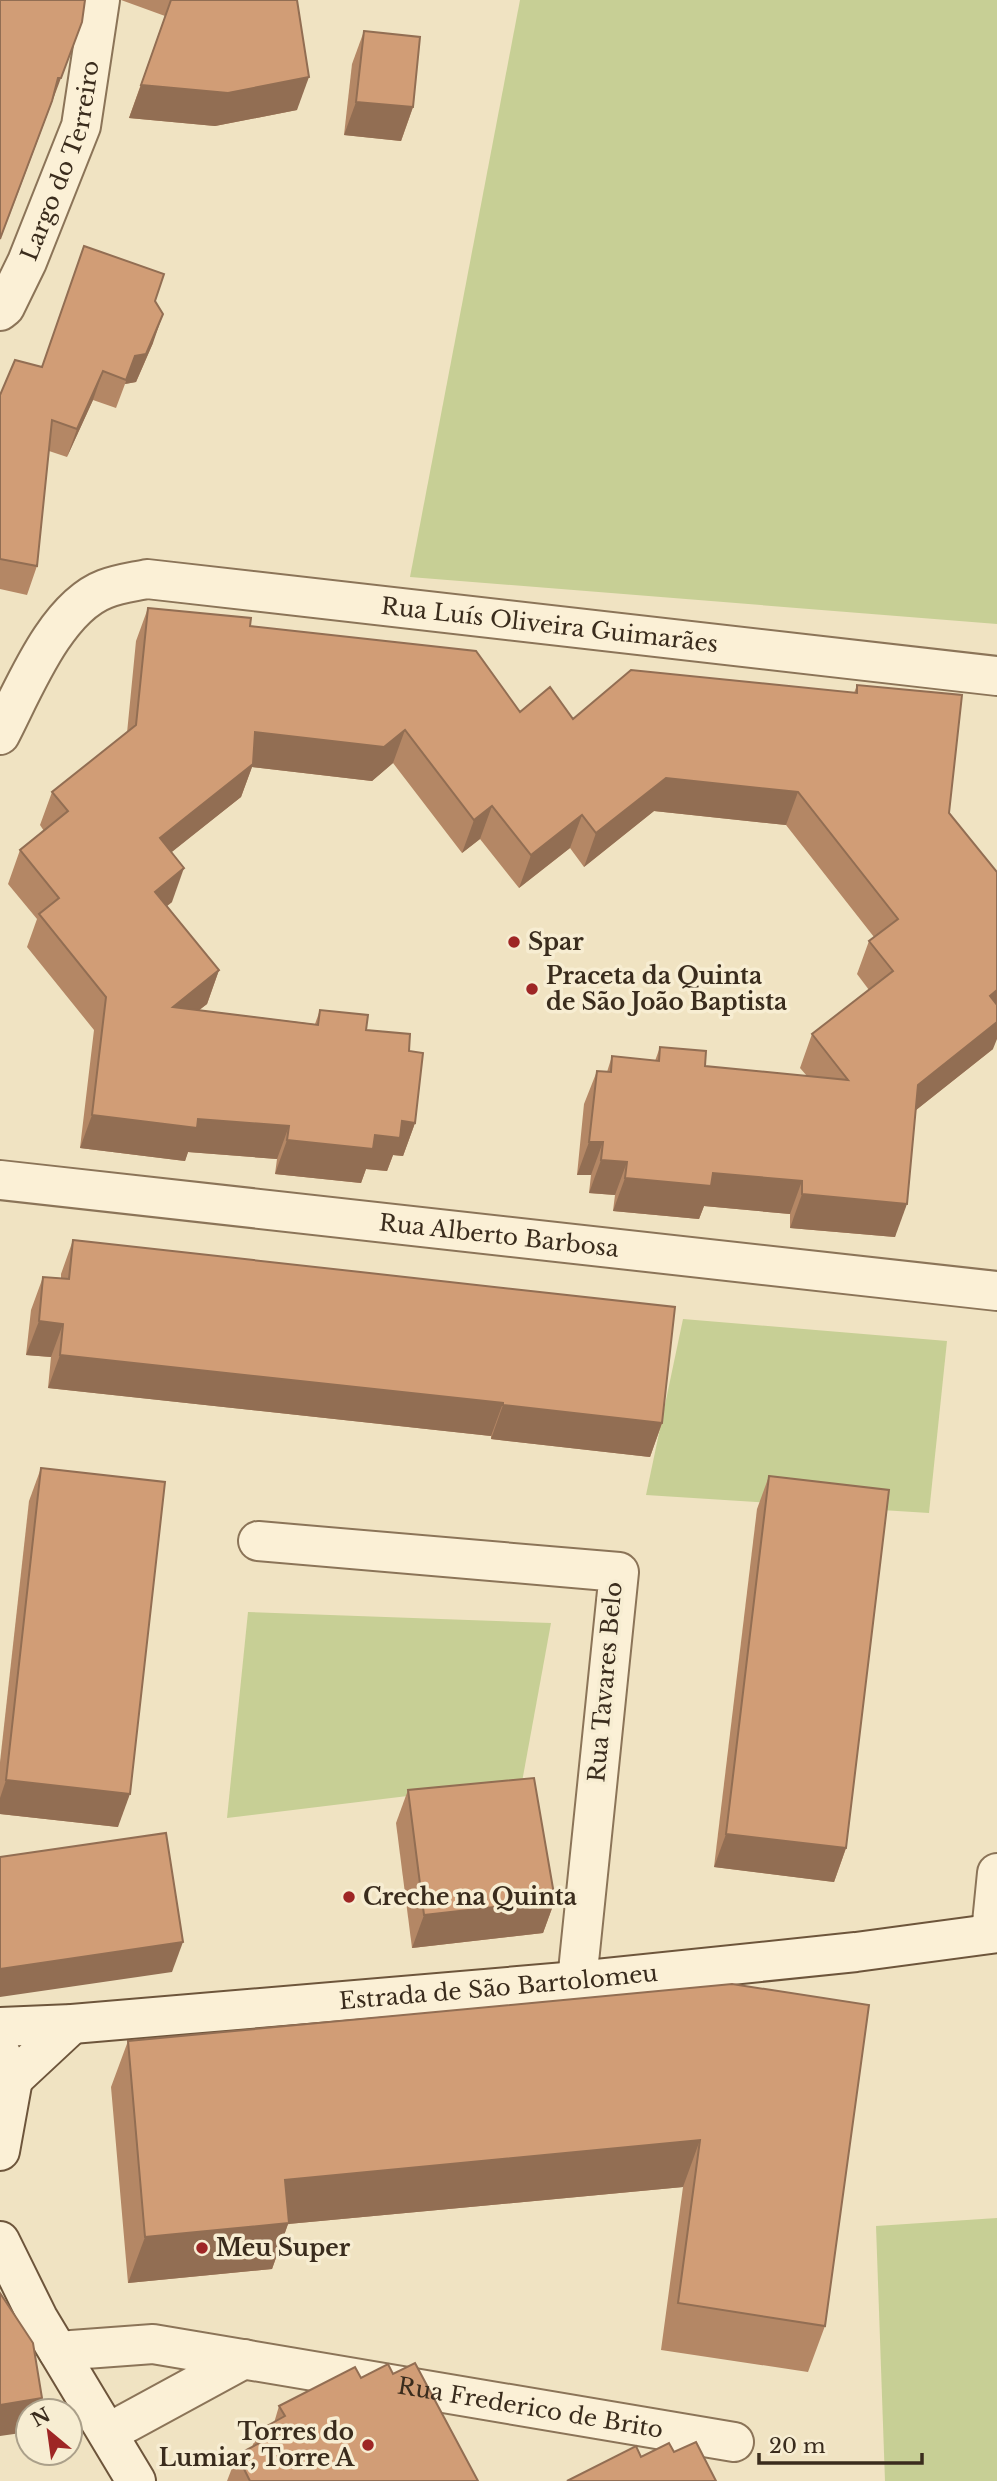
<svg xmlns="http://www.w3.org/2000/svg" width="997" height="2481" font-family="'Libre Baskerville',serif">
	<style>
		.green { fill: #c7cf95 }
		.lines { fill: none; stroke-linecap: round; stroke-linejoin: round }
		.street-casing { stroke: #8b7458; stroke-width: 42 }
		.secondary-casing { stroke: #6d553b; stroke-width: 42 }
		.street { stroke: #fbf0d6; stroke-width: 38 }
		.secondary { stroke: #fbf0d6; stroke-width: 38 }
		.wall { fill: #b48765 }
		.shaded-wall { fill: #926e53 }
		.building { fill: #d19d76; stroke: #926e53; stroke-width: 2 }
		.poi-dot { fill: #9e2625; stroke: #f7edd2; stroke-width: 2.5 }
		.labels { text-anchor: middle; stroke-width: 7; stroke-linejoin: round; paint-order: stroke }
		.street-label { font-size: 23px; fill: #3a2c1d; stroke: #f7edd2 }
		.poi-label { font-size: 23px; font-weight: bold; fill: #3a2c1d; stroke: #f7edd2; text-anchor: start }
	</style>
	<rect width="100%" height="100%" fill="#f0e3c2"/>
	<!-- green -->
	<g class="green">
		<polygon points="520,0 997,0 997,624 410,577"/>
		<polygon points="683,1319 947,1341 929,1513 646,1495"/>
		<polygon points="248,1612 551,1623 522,1782 227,1818"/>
		<polygon points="997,2218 997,2481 885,2481 876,2226"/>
	</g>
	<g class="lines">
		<!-- street casing -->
		<g class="street-casing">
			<g id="street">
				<path id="s1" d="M0 311 5 307 27 262 81 126 100 0"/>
				<path id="s2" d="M0 735C23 691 55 608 105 589 118 584 133 582 147 579L997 676"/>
				<path id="s3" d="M0 1180 997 1291"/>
				<polyline points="258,1541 619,1572 577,1981"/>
				<polyline points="991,1933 997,1873"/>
				<path id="s4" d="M58 2351 153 2344 734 2442"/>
				<polyline points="108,2433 244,2359"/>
			</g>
		</g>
		<!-- secondary casing -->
		<g class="secondary-casing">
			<g id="secondary">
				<path id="s5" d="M0 2027 72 2024 577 1981 856 1952 997 1933"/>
				<polyline points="0,2052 13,2079 0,2151"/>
				<polyline points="13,2079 72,2024"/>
				<polyline points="0,2241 38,2318 136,2481"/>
			</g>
		</g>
		<!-- street -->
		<use href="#street" class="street"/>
		<!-- secondary -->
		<use href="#secondary" class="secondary"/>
	</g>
	<!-- wall -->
	<g class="wall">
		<polygon points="121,0 297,0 297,110 215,126 129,118 165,16"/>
		<polygon points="364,31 413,107 401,141 344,135 352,64"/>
		<polygon points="155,301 153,343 136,382 125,384 116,408 93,400 67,457 49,451 37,566 27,595 0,589 0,395 41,367"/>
		<polygon points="148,608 250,626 520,712 573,719 854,693 857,685 949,813 993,1049 916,1110 895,1237 790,1228 790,1214 704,1206 699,1219 613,1211 615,1195 589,1193 591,1175 577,1175 584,1104 597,1071 607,1072 612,1056 655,1061 660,1047 705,1066 807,1076 800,1068 812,1034 869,990 857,974 869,941 874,937 786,825 654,811 584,867 570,848 519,888 480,839 462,853 393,763 372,781 252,767 241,797 171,852 172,902 167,906 219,970 207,1004 199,1010 315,1024 320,1010 366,1030 409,1051 415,1123 403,1156 393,1155 387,1171 366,1169 361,1183 275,1174 277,1159 188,1152 185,1161 80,1148 94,1030 27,947 37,919 8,884 20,850 44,831 40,825 52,792 127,733 136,641"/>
		<polygon points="73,1240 662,1423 650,1457 491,1439 491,1436 48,1388 51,1357 26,1355 31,1310 43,1277 61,1278 61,1274"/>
		<polygon points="41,1468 118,1827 0,1814 0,1762 29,1501"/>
		<polygon points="769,1476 846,1848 834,1882 714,1867 757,1509"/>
		<polygon points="408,1790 555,1900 543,1933 412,1948 396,1823"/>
		<polygon points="732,1984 825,2326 808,2372 661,2350 683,2187 288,2224 272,2269 128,2283 111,2087 128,2041"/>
		<polygon points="393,2374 478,2481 227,2481 237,2455 252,2447 258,2431 274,2423 279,2406 361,2378"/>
	</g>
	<!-- shaded-wall -->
	<g class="shaded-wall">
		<polygon points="82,22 0,241 48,111 58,78"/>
		<polygon points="309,77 297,110 215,126 129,118 141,85"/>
		<polygon points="356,102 413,107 401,141 344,135"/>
		<polygon points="163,314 153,343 136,382 125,384 135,356"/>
		<polygon points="103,371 93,400 67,457 77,429"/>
		<polygon points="405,730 393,763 372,781 252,767 241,797 148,871 160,838 255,732"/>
		<polygon points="666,778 798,792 786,825 654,811 584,867 596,833"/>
		<polygon points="492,806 480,839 462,853 474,820"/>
		<polygon points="582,815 570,848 519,888 531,855"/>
		<polygon points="184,868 172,902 143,925 155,892"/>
		<polygon points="219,970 207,1004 161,1040 173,1007"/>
		<polygon points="997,990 997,1013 990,996"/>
		<polygon points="997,1022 997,1039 993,1049 906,1118 918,1085"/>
		<polygon points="92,1115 198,1119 289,1126 277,1159 188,1152 185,1161 80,1148"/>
		<polygon points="402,1121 415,1123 403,1156 393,1155 387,1171 366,1169 361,1183 275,1174 287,1140 375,1135"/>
		<polygon points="589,1142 603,1142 591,1175 577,1175"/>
		<polygon points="601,1160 627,1162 615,1195 589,1193"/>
		<polygon points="713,1173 802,1181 790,1214 704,1206 699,1219 613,1211 625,1178"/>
		<polygon points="802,1194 907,1204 895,1237 790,1228"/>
		<polygon points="39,1321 63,1324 51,1357 26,1355"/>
		<polygon points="60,1355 503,1403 491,1436 48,1388"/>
		<polygon points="503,1405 662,1423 650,1457 491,1439"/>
		<polygon points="6,1780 130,1794 118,1827 0,1814 0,1798"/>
		<polygon points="726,1834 846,1848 834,1882 714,1867"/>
		<polygon points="555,1900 543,1933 412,1948 424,1915"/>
		<polygon points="183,1942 172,1972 0,1997 0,1969"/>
		<polygon points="700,2140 683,2187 288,2224 272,2269 128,2283 145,2237 285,2180"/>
		<polygon points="42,2398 37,2411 28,2411 28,2432 0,2436 0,2405"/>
	</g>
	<!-- building -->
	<g class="building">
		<polygon points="0,0 85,0 82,22 61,78 58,78 52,101 0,239"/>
		<polygon points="171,0 297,0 309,77 228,93 141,85"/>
		<polygon points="364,31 420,37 413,107 356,102"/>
		<polygon points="84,246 164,274 155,301 163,314 146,354 135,356 126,380 103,371 77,429 52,420 37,566 0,559 0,395 15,360 42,367"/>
		<polygon points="148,608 251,618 250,626 476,651 520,712 550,687 573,719 631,670 857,693 857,685 962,695 949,813 997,872 997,990 990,996 997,1005 997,1022 918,1085 907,1204 802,1194 802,1181 713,1173 711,1186 625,1178 627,1162 601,1160 603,1142 589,1142 597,1071 611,1072 612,1056 659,1061 660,1047 706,1051 705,1066 848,1080 812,1034 893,971 869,941 898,919 798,792 666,778 596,833 582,815 531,855 492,806 474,820 405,730 384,747 255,732 253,764 160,838 184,868 155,892 219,970 173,1007 318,1025 320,1010 368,1015 366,1030 410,1034 409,1051 423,1053 415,1123 402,1121 400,1138 375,1135 373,1149 287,1140 289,1126 198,1119 197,1128 92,1115 106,997 39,914 59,898 20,850 68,811 52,792 136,725"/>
		<polygon points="73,1240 675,1307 662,1423 503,1405 503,1403 60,1355 63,1324 39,1321 43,1277 69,1279"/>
		<polygon points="41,1468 165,1482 130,1794 6,1780"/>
		<polygon points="769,1476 889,1490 846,1848 726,1834"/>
		<polygon points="534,1778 555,1900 424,1915 408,1790"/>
		<polygon points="166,1833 183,1942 0,1969 0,1857"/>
		<polygon points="732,1984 869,2005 825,2326 678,2303 700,2140 285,2180 289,2223 145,2237 128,2041"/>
		<polygon points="0,2293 33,2343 42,2398 0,2405"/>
		<polygon points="415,2363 478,2481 250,2481 237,2455 263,2441 258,2431 285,2416 279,2406 355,2367 361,2378 388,2364 393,2374"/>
		<polygon points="696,2442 716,2481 567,2481 636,2446 641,2457 669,2443 674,2452"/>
	</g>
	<!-- markers -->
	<g class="poi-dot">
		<circle cx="514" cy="942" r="7"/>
		<circle cx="532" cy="989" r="7"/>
		<circle cx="349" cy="1897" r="7"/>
		<circle cx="202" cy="2248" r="7"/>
		<circle cx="368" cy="2445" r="7"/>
	</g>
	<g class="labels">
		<!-- street labels -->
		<g class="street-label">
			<text dy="8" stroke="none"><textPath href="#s1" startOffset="164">Largo do Terreiro</textPath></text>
			<text dy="8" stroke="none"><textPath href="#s2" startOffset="632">Rua Luís Oliveira Guimarães</textPath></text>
			<text dy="8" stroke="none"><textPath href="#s3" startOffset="502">Rua Alberto Barbosa</textPath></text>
			<text transform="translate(605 1682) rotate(-85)" y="8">Rua Tavares Belo</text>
			<text dy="8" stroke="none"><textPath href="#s5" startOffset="500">Estrada de São Bartolomeu</textPath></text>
			<text dy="8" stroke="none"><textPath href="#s4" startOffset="478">Rua Frederico de Brito</textPath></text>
		</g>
		<!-- poi labels -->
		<g class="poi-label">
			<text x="528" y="950">Spar</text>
			<text x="546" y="984">Praceta da Quinta<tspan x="546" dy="26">de São João Baptista</tspan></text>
			<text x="363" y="1905">Creche na Quinta</text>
			<text x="216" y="2256">Meu Super</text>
			<text x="354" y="2440" text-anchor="end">Torres do<tspan x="354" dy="26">Lumiar, Torre A</tspan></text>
		</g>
	</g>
	<!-- north arrow -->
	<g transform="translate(49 2432) rotate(331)"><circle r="33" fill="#f7edd2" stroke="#aba08a" stroke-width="2"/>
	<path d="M0-5L12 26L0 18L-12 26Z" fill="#9e2625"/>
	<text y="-10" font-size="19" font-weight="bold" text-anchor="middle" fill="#3a2c1d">N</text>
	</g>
	<!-- scale -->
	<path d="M759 2453v10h163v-10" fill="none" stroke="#3a2c1d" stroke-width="3.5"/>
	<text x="769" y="2453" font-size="21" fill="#3a2c1d" stroke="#f7edd2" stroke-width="5" paint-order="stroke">20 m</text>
</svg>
